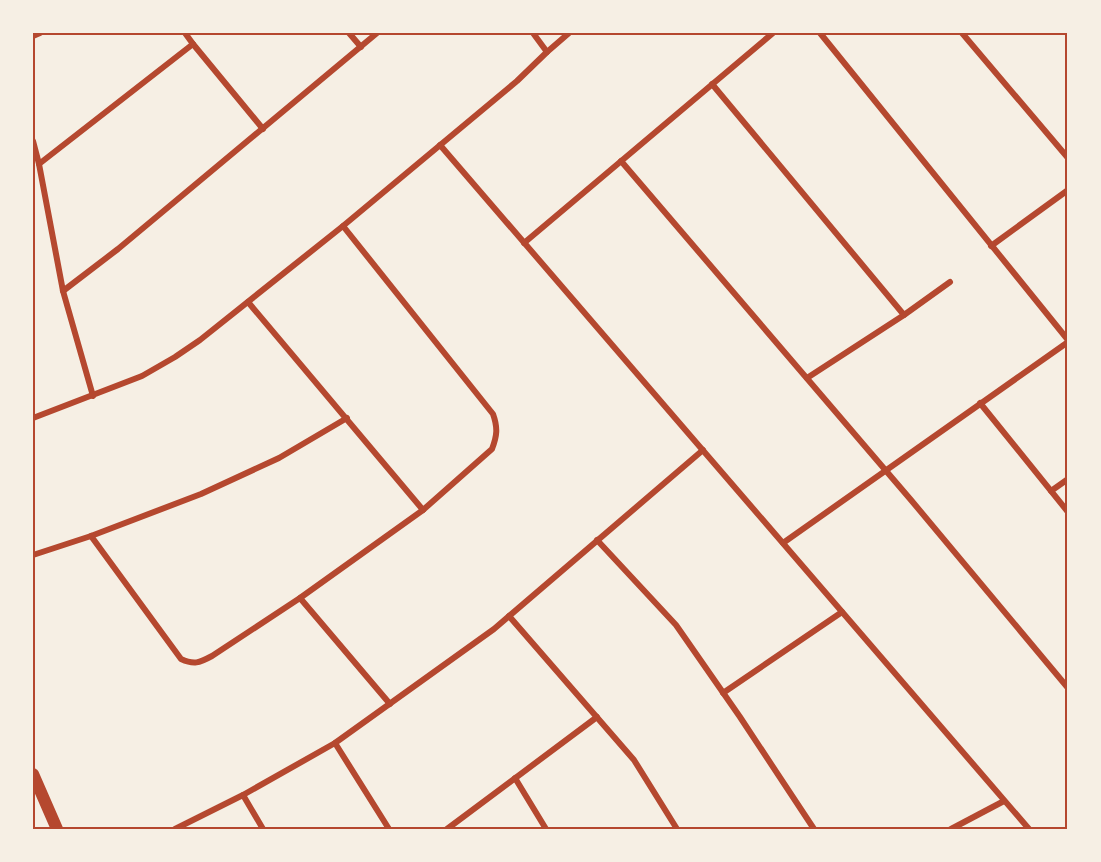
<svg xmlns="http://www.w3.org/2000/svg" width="1101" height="862" font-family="Jost,sans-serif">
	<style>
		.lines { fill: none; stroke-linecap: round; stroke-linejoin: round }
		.minor { stroke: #b5482f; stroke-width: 6 }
		.secondary { stroke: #b5482f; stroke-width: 12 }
		.neatline { fill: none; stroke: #b5482f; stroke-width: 2 }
	</style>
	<rect width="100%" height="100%" fill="#f6efe4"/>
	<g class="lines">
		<!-- minor -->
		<g class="minor">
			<polyline points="185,33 193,44 263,129"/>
			<polyline points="349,33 361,47"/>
			<polyline points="533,33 547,52"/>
			<polyline points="820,33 1068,340"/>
			<polyline points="962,33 1068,158"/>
			<polyline points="33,36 40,33"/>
			<polyline points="712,84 904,315 807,378"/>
			<polyline points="33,141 39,164 193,44"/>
			<polyline points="440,145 1029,829"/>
			<polyline points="621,161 911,500 1068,688"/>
			<polyline points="39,164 63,291 93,396"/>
			<polyline points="524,243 773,33"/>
			<polyline points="991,246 1068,190"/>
			<polyline points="63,291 118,249 377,33"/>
			<path d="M248 302 423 510 492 449C497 436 498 428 493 414L343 226"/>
			<polyline points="904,315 950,282"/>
			<polyline points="980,403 1068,512"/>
			<polyline points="33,418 142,376 175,357 200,340 343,226 517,81 547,52 569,33"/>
			<polyline points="1051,491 1068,479"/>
			<path d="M91 536 181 659C194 665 199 663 212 656L300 598 423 510"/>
			<polyline points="597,540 676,625 740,717 814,829"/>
			<polyline points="783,543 1068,342"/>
			<polyline points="33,555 91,536 201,494 279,458 347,418"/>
			<polyline points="300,598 390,704"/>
			<polyline points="509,616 634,760 677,829"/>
			<polyline points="723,693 842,612"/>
			<polyline points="335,743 389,829"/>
			<polyline points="515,778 546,829"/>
			<polyline points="243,795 263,829"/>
			<polyline points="175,829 243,795 335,743 494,629 703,450"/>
			<polyline points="447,829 597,717"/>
			<polyline points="951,829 1004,801"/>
		</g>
		<!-- secondary -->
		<polyline class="secondary" points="33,774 57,829"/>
	</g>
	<!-- border -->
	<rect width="1101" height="862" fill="none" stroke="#f6efe4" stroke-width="69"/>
	<rect x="34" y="34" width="1032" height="794" class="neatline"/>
</svg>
